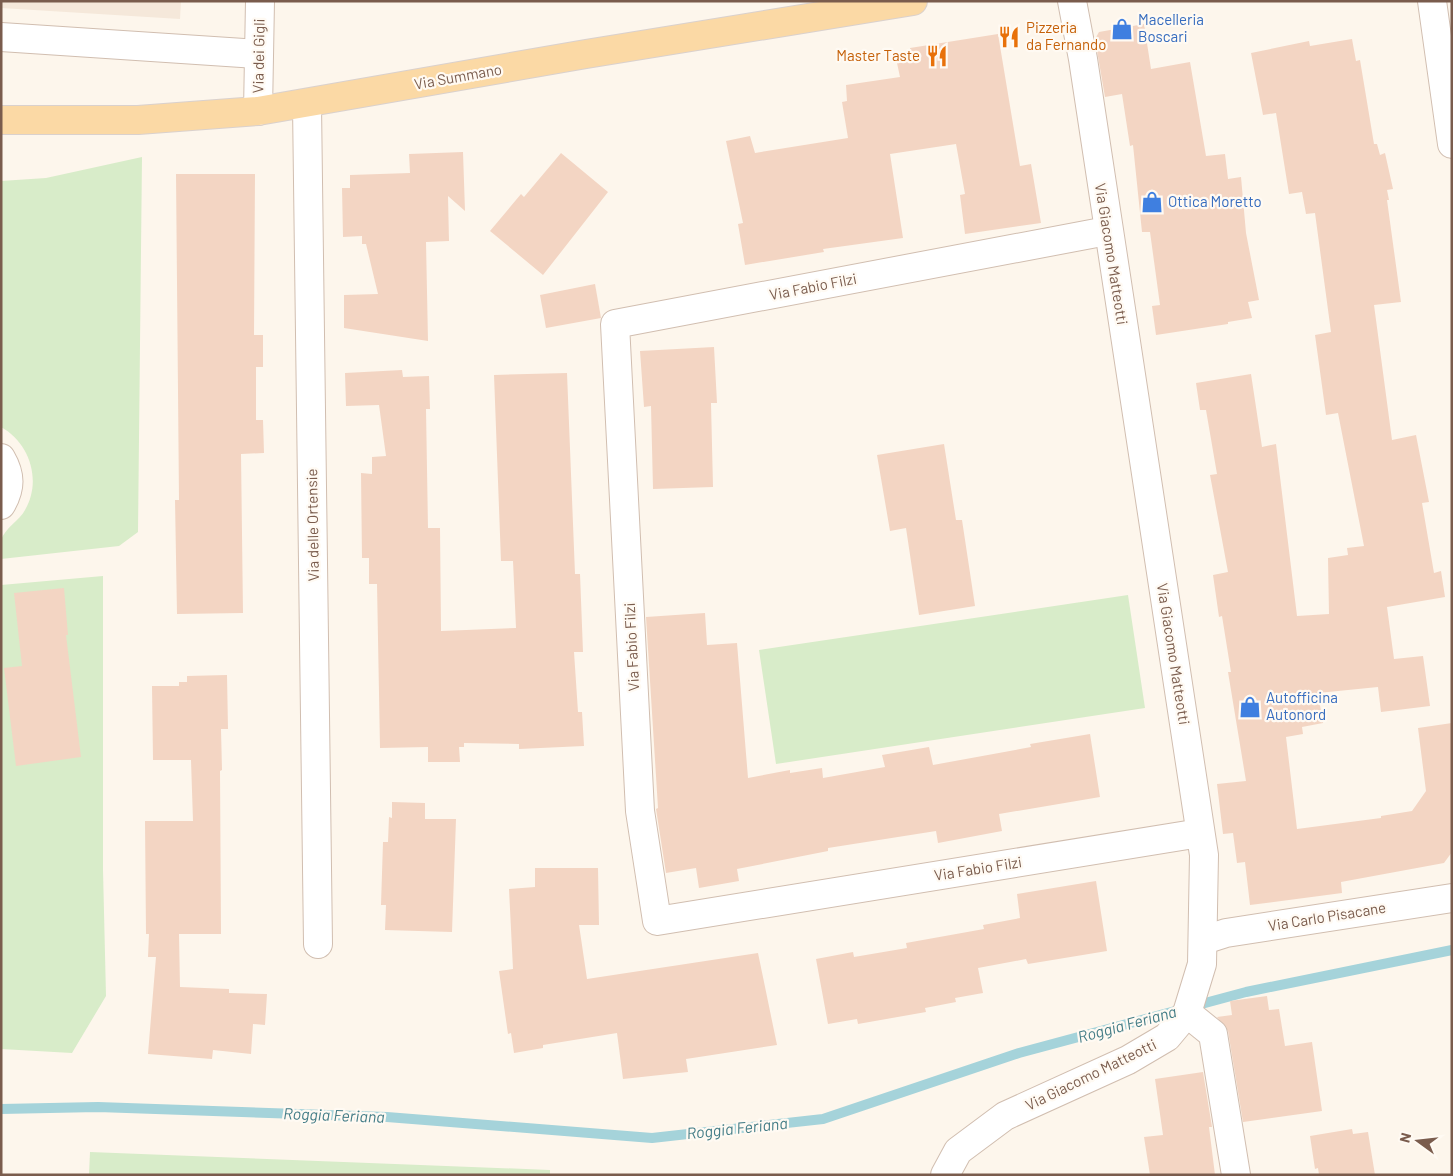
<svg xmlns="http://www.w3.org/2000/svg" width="1453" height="1176" font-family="Barlow,sans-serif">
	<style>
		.residential { fill: #f5e8da }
		.green { fill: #d8ecc9 }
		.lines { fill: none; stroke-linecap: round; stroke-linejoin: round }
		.stream { stroke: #a5d3da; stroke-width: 10 }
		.building { fill: #f3d5c3 }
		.minor-casing { stroke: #d1beb0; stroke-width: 30 }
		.major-casing { stroke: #dad1cd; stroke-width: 30 }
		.minor { stroke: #fff; stroke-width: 28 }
		.major { stroke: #fbd9a5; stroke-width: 28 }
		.labels { text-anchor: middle; stroke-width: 4.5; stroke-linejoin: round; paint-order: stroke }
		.shop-label { font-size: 15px; fill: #366cbe; stroke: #fffaf3; text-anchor: start }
		.food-label { font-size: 15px; fill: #c56008; stroke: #fffaf3; text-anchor: start }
		.street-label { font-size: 15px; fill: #7a5c4d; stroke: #fffaf3 }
		.water-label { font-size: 16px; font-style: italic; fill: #437c86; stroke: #fffaf3 }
	</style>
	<rect width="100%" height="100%" fill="#fdf6ec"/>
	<!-- residential -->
	<polygon class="residential" points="1,1 181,1 180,19 1,8"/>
	<!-- green -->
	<g class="green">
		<path d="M142 157 138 532 119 546 1 559C1 553 0 545 1 540 5 528 20 520 25 510 42 481 30 443 1 427V181L46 178Z"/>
		<polygon points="103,576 103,870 106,996 72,1053 1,1049 1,585"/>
		<polygon points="1128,595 1145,708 776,764 759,650"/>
		<polygon points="90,1152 550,1170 550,1175 89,1175"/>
	</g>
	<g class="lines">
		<!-- stream -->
		<polyline class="stream" points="1,1109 98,1107 387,1117 652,1138 823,1119 1019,1053 1246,992 1452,950"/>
	</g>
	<!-- building -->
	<g class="building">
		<polygon points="1144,24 1151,69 1190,62 1206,156 1225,154 1228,179 1241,177 1246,233 1259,300 1248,302 1252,318 1228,322 1228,324 1156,335 1152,306 1160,305 1150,232 1142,232 1133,145 1130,146 1122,94 1105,97 1095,39 1099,32"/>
		<polygon points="998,34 1020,166 1031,164 1041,223 965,234 960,195 965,194 956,144 890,154 903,238 823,249 824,252 745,265 738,224 743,223 726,141 750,136 755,153 848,138 842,102 847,101 846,85 900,77 897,63 912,61 910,48"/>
		<polygon points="1352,39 1356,61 1360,60 1374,144 1377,144 1380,155 1385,153 1393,189 1387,190 1389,200 1387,200 1401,302 1374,305 1392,440 1416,435 1429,502 1422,503 1434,573 1441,571 1445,597 1387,607 1394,659 1423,656 1430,706 1381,712 1378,687 1318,693 1323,723 1302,727 1303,734 1286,737 1297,829 1381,818 1381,816 1412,811 1426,791 1418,728 1452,723 1452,852 1444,863 1341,882 1342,893 1250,905 1245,862 1237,863 1233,833 1223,834 1217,784 1246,781 1228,672 1231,672 1222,616 1219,617 1213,575 1228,572 1210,475 1217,474 1206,410 1200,410 1196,383 1251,374 1262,447 1276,444 1297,616 1329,614 1328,558 1348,555 1347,548 1364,546 1338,413 1326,415 1315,335 1331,332 1315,213 1306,214 1302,192 1289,194 1276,113 1263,115 1251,53 1309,41 1310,46"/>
		<polygon points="463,152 465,211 448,196 449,241 426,242 428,341 344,328 344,295 378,294 366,244 362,244 362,236 343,237 342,188 350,188 350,175 410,173 409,154"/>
		<polygon points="561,153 608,192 543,275 490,231 521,194 524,197"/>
		<polygon points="176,174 255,174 254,335 263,335 263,367 256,367 256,420 263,420 264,453 241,454 243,613 177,614 175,500 179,500"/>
		<polygon points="595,284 601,318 546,328 540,295"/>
		<polygon points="714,347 717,403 711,403 713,487 653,489 651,406 644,407 640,351"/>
		<polygon points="402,370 403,377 429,376 430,409 426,409 428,528 440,528 441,631 516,628 513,561 501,561 494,375 567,373 575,574 580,574 583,652 574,652 578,712 582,712 584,746 519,749 519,744 464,743 464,747 459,747 460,762 428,762 428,747 380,748 377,584 369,584 369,558 362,558 361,473 372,474 372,457 386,456 379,405 346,406 345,373"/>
		<polygon points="944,444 956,520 962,520 975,606 919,615 906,528 890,531 877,455"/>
		<polygon points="64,588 68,635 66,635 81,757 16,766 4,668 22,666 14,593"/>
		<polygon points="705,613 707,645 737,643 748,778 790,770 790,773 822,768 823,778 885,767 882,755 929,747 933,765 1031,747 1030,744 1090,734 1100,797 999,814 1002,831 938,843 936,831 828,848 828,851 737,869 739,881 699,888 696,868 666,873 656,809 658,808 646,617"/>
		<polygon points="227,675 228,729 221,729 222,770 220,771 221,934 179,934 180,987 229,989 229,993 267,994 265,1025 253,1024 251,1054 213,1050 212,1059 148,1054 156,957 148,957 149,934 146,934 145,821 193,821 191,760 153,760 152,686 179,686 179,682 187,682 187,676"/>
		<polygon points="392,802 425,803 425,819 456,819 452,932 385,930 386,905 381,905 383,842 388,842 389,817 392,818"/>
		<polygon points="535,868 598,868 599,925 579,925 587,979 758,953 777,1045 686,1059 688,1072 623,1079 617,1033 543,1045 543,1048 514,1053 511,1033 508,1034 499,971 513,969 509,889 535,887"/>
		<polygon points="1096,881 1107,951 1028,964 1026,959 978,968 983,993 955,998 956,1002 925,1008 926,1012 858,1024 857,1019 828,1024 816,959 853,952 854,957 907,948 906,943 984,929 983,925 1020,918 1017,894"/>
		<polygon points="1267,996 1269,1010 1279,1009 1285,1046 1312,1042 1322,1111 1243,1122 1228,1031 1217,1017 1232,1015 1230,1001"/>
		<polygon points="1203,1072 1212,1127 1209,1127 1215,1175 1150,1175 1144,1137 1163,1135 1155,1079"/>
		<polygon points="1352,1129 1353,1134 1368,1132 1375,1175 1319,1175 1318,1168 1315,1169 1310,1136"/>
	</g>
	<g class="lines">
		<!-- minor casing -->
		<g class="minor-casing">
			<g id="minor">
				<polyline points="1432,1 1452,144"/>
				<polyline points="1,37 258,54"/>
				<polyline points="307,105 318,944"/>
				<polyline points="258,111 260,1"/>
				<polyline points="1107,231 615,324 640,811 657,921 1200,833"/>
				<path d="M1 458C11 475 11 488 1 505"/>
				<polyline points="1204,940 1226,933 1452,898"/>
				<polyline points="1187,1013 1213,1034 1236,1175"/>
				<polyline points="945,1175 958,1151 1005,1116 1128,1060 1167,1037 1187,1013 1202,964 1204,855 1083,59 1072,1"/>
			</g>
		</g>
		<!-- major casing -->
		<g class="major-casing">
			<polyline id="major" points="1,120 138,120 258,111 586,54 913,1"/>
		</g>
		<!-- minor -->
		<use href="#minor" class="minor"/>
		<!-- major -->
		<use href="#major" class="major"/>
	</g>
	<!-- icons -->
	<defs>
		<g id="shop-bare" transform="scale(1.725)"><path d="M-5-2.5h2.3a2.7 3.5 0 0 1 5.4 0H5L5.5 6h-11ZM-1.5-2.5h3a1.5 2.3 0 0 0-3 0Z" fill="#3f7fe0" stroke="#fffaf3" stroke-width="2.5" paint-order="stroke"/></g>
		<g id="restaurant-bare" transform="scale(1.725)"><path d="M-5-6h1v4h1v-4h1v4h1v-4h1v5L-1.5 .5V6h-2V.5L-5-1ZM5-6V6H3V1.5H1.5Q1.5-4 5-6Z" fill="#e8710a" stroke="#fffaf3" stroke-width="2.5" paint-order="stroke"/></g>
	</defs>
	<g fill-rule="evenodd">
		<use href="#shop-bare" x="1122" y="29"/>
		<use href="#restaurant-bare" x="1009" y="37"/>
		<use href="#restaurant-bare" x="937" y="56"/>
		<use href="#shop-bare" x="1152" y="202"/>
		<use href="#shop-bare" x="1250" y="707"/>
	</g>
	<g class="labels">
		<!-- shop labels -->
		<g class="shop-label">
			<text x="1138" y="25">Macelleria<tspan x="1138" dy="17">Boscari</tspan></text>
			<text x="1168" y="207">Ottica Moretto</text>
			<text x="1266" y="703">Autofficina<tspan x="1266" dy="17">Autonord</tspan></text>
		</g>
		<!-- food labels -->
		<g class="food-label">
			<text x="1026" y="33">Pizzeria<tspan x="1026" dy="17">da Fernando</tspan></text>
			<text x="920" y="61" text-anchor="end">Master Taste</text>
		</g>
		<!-- street labels -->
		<g class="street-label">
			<text transform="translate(259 56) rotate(-89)" y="5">Via dei Gigli</text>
			<text transform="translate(458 77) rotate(-10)" y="5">Via Summano</text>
			<text transform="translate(1111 254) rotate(81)" y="5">Via Giacomo Matteotti</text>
			<text transform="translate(813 287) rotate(-11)" y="5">Via Fabio Filzi</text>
			<text transform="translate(313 525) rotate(-91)" y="5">Via delle Ortensie</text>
			<text transform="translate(632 647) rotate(-93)" y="5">Via Fabio Filzi</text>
			<text transform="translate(1173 654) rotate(81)" y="5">Via Giacomo Matteotti</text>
			<text transform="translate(978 869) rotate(-9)" y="5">Via Fabio Filzi</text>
			<text transform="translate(1327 917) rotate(-9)" y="5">Via Carlo Pisacane</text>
			<text transform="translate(1091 1075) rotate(-26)" y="5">Via Giacomo Matteotti</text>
		</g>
		<!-- water labels -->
		<g class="water-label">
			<text transform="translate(1127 1024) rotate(-15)" y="6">Roggia Feriana</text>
			<text transform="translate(334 1115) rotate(2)" y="6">Roggia Feriana</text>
			<text transform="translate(737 1128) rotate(-6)" y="6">Roggia Feriana</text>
		</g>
	</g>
	<!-- border -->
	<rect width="1453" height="1176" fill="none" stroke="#7a5c4d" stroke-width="5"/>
	<!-- north arrow -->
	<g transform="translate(1418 1141) rotate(285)" stroke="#fffaf3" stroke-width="4" paint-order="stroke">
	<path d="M0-4L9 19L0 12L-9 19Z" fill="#7a5c4d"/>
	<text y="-8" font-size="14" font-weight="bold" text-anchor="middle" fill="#7a5c4d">N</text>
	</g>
</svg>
